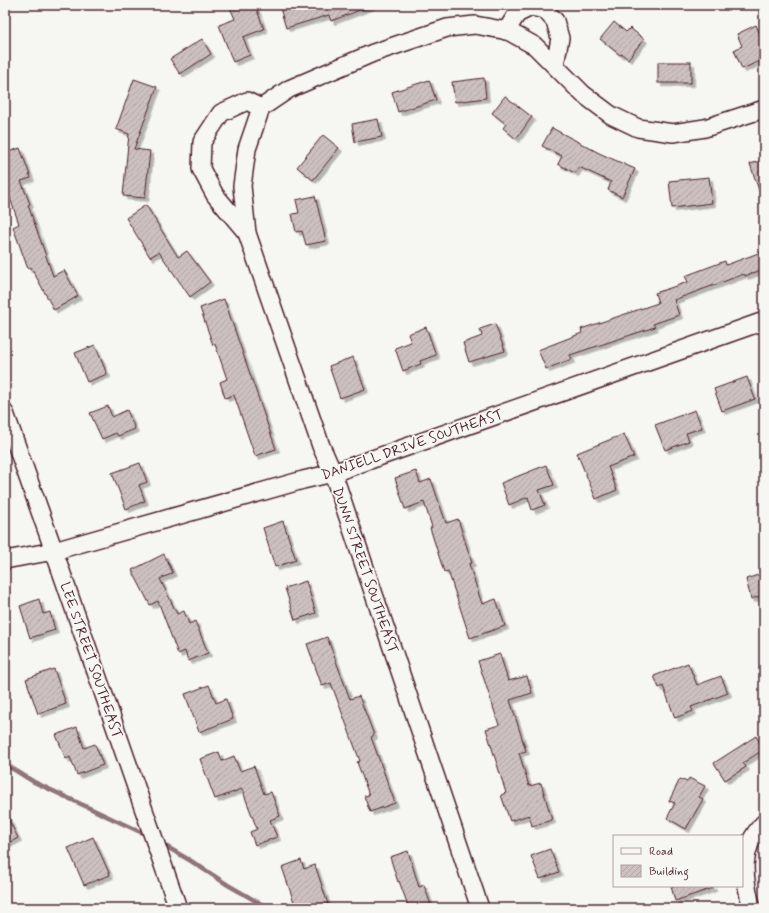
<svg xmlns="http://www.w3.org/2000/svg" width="769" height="913" font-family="Mynerve,sans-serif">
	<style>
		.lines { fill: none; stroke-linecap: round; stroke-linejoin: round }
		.stream { stroke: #8e747a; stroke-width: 4.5 }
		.building { fill: url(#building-hatch); stroke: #4a1f2b; filter: url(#shadow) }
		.minor-casing { stroke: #4a1f2b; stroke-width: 20 }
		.minor { stroke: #f6f6f2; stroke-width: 17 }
		.labels { text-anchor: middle; stroke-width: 3.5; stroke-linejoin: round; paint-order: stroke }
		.street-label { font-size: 14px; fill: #4a1f2b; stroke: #f6f6f2 }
	</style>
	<defs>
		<pattern id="building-hatch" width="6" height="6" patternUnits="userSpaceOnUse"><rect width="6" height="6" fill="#ccc1c0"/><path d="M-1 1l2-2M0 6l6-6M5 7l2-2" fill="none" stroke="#b1a5a5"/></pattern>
		<filter id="shadow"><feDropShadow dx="3.5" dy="3.5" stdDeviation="0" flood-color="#0004"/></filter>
	</defs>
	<rect width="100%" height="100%" fill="#f6f6f2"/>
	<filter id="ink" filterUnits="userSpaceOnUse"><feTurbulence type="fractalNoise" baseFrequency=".025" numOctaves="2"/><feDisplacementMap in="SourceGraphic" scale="8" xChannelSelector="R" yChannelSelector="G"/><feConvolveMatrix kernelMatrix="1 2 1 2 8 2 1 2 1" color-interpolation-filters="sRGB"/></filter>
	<g filter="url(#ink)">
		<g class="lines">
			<!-- stream -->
			<g class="stream">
				<polyline points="5,764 34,782 149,836"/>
				<polyline points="162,844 191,861 228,885 268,908"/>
			</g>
		</g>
		<!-- building -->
		<g class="building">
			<polygon points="229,5 255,5 264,29 243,37 250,55 233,62 219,25 235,19"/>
			<polygon points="291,5 371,5 371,6 331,21 329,15 286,28 280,8"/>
			<polygon points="614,22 626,32 630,28 644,39 628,59 622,54 620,55 600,39"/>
			<polygon points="756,25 764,43 764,59 742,69 734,50 742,46 737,34"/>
			<polygon points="202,39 211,54 180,74 170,59"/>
			<rect x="658" y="62" width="33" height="21"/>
			<polygon points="484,78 486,98 455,102 452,82"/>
			<polygon points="134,79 157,87 134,149 150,151 145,198 123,196 129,134 116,129"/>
			<polygon points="429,80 436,100 398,112 392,92"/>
			<polygon points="505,96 532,117 516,139 503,128 506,124 492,113"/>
			<polygon points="378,119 382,137 355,142 352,124"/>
			<polygon points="552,128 599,153 635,169 622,197 608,190 611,182 579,167 575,173 558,164 562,156 542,146"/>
			<polygon points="323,135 339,148 313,180 297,167"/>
			<polygon points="20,148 31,178 21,181 30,204 28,205 53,276 64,270 78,296 54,310 31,267 28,269 13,227 19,224 8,192 5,193 5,153"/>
			<polygon points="764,160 764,199 762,199 750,164"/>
			<polygon points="709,177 712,203 672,208 669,181"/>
			<polygon points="315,196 326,241 306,245 302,231 296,232 292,214 299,213 296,200"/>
			<polygon points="146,205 178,257 187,251 210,282 190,297 159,252 150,257 126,218"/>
			<polygon points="764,251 764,269 745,276 744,274 674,300 679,315 653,324 655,327 570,355 572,359 546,369 538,350 582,333 581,329 658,303 655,293 688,282 685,276 725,261 726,265"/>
			<polygon points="224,299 276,449 255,456 234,395 225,398 220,382 227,379 215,344 213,345 200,308"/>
			<polygon points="495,324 505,351 469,362 463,343 482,336 480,329"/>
			<polygon points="426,327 436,355 420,361 421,364 403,371 395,348 411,342 408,334"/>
			<polygon points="95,345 107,374 87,382 75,353"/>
			<polygon points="353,357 365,389 340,398 329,366"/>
			<polygon points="747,377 755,399 722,411 714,389"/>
			<polygon points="108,406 112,417 127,410 135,429 118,436 116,433 102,439 90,413"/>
			<polygon points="695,410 702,428 686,433 689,441 665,450 655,425"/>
			<polygon points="624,434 634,457 608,467 617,490 596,499 577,453"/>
			<polygon points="140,463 147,482 139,485 145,501 126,509 112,473"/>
			<polygon points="546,465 554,485 539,490 545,505 532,510 528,497 509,505 501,483"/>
			<polygon points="416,471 420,483 431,479 446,523 458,519 472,563 469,564 482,604 496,599 505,626 470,638 448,571 444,572 430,528 432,527 424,502 405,509 395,478"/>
			<polygon points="283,521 296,560 275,567 263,528"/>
			<polygon points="164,554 173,573 160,579 177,614 184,611 189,624 195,621 208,653 188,661 185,651 178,654 158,601 150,605 132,570"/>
			<polygon points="764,573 764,595 751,599 746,579"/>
			<polygon points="306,581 316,613 295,620 285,588"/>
			<polygon points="39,599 43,614 50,612 55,630 30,638 20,606"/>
			<polygon points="327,637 350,699 359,696 374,735 371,737 395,803 370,812 364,796 369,795 357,762 360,761 331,683 322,686 307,644"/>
			<polygon points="500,654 508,681 527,676 532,693 510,700 526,751 519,753 529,786 541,783 552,820 532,826 529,815 510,821 501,795 506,793 486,729 499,725 478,661"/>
			<polygon points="688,663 697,685 721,676 728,693 691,707 693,711 675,718 663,686 659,688 654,676"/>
			<polygon points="54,669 66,704 38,714 26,679"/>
			<polygon points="209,685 216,703 226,699 233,719 199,732 185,694"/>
			<polygon points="77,727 84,748 95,744 103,765 77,775 70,757 66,759 56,735"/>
			<polygon points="756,736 764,749 743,763 746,767 725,780 714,763"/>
			<polygon points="219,752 222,761 234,756 240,771 254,766 264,794 271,792 280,816 270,820 277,837 255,845 250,832 257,829 242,789 215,799 200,759"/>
			<polygon points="689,778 705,786 699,797 703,799 686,829 667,818 675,803 669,801 680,779 687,782"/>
			<polygon points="5,812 18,838 5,845"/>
			<polygon points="93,837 110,875 84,885 68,848"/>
			<polygon points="550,849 559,872 540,879 531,856"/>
			<polygon points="408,851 419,887 424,885 432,908 409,908 399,881 398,882 390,857"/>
			<polygon points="301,860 304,869 315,865 328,904 315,908 296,908 282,867"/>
			<polygon points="671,886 713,886 713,888 675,901"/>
		</g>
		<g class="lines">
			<!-- minor casing -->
			<g class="minor-casing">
				<g id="minor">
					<polyline points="506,31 517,14 531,7 545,10 555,21 560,38 555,65"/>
					<polyline points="247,233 215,195 201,169 202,142 221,113 247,101 261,108"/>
					<polyline points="5,413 54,551 178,908"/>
					<polyline points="5,560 54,551 303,480 333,473 764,321"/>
					<polyline points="480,908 333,473 321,446 247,233 242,186 247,149 261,108 289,89 373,53 447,28 475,25 508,31 535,46 583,94 611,115 638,128 673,133 705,128 764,109"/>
					<path d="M752 908C743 877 739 848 764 823"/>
				</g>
			</g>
			<!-- minor -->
			<use href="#minor" class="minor"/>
		</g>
	</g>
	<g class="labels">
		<!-- street labels -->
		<g class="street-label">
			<text transform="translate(412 444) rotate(-19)" y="5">DANIELL DRIVE SOUTHEAST</text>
			<text transform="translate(366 570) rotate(71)" y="5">DUNN STREET SOUTHEAST</text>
			<text transform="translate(92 660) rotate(71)" y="5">LEE STREET SOUTHEAST</text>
		</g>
	</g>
	<!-- margin -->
	<rect width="769" height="913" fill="none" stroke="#f6f6f2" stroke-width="20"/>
	<rect x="10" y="10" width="749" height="893" fill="none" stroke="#4a1f2b" stroke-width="1.5" filter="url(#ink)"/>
	<!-- legend -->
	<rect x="613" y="835" width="130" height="52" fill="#f6f6f2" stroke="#b1a0a2"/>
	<rect x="621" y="848" width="20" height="6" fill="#f6f6f2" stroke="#b1a0a2"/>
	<text x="649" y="855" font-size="12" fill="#4a1f2b">Road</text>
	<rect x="621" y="865" width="20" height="12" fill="url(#building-hatch)" stroke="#b1a0a2"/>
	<text x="649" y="875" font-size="12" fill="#4a1f2b">Building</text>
</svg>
